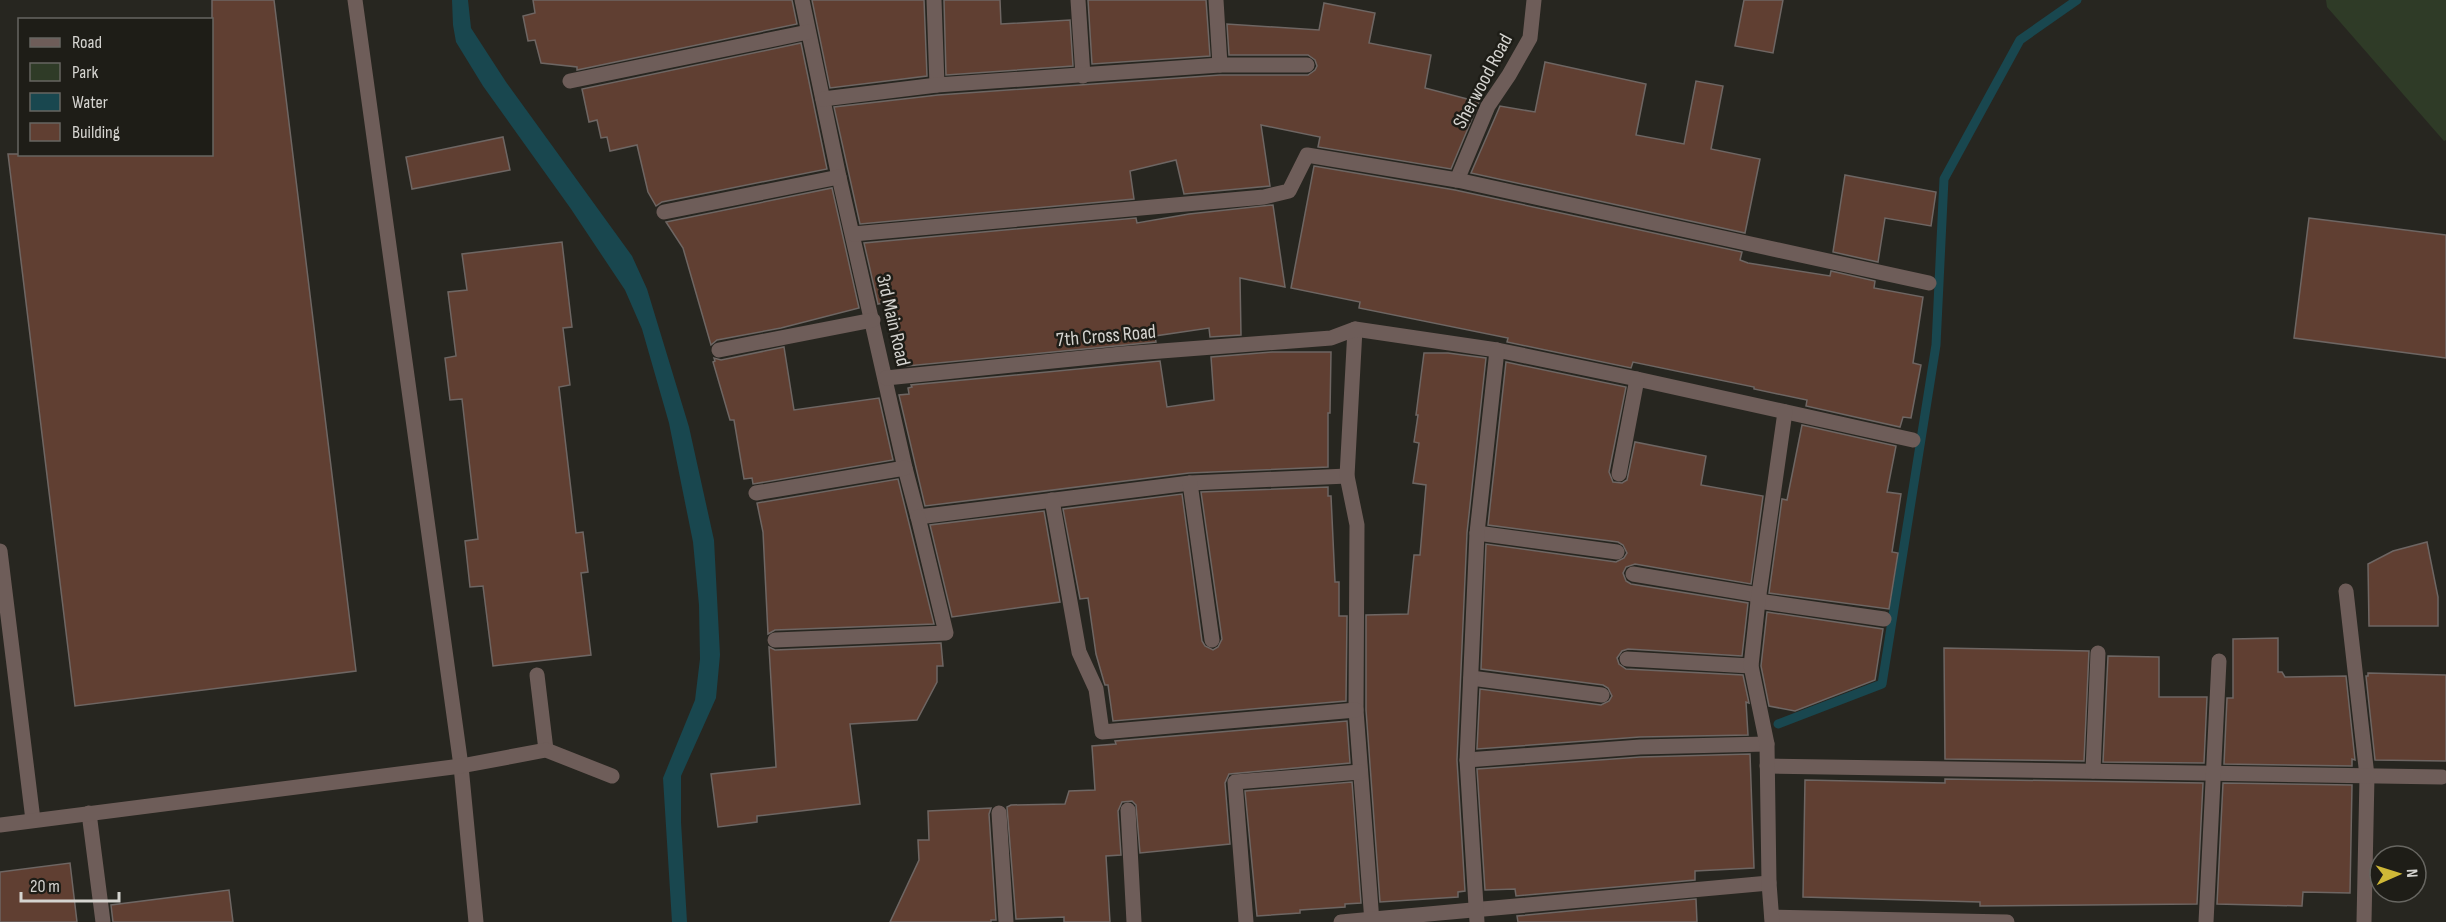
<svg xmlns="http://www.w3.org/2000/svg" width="2446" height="922" font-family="'Sofia Sans Condensed',sans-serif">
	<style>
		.green { fill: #2f3b27 }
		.water { fill: #19474f }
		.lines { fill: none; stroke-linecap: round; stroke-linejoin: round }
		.stream { stroke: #19474f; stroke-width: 9 }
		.building { fill: #603f32; stroke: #6e6663; stroke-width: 1.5 }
		.lane { stroke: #6e5d59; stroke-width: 15 }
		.street { stroke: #6e5d59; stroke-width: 15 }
		.labels { text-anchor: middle; stroke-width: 5; stroke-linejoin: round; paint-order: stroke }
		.street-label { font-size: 20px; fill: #d5d4d0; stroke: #1e1d17 }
	</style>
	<rect width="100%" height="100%" fill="#272620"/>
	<!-- green -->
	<polygon class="green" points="2326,0 2446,0 2446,140 2444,141 2327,7"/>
	<!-- water -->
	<polygon class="water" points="452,0 468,0 471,28 506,82 632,256 647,289 689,427 714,540 720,655 716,698 681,776 681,822 687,922 672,922 663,778 695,700 700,659 699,605 693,542 669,423 642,329 625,290 571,209 483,86 456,42 453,25"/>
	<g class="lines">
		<!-- stream -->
		<polyline class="stream" points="1778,724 1882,684 1936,345 1944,179 2020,40 2077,0"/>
	</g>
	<!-- building -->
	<g class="building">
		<polygon points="212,0 274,0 356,671 75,706 8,154 212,154"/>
		<polygon points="533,0 792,0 797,24 577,70 577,67 541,63 535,40 528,41 523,16 535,13"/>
		<polygon points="812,0 924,0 927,76 830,88"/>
		<polygon points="944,0 1000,0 1001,24 1070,20 1073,66 946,75"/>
		<polygon points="1088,0 1206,0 1210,56 1092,64"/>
		<polygon points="1744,0 1783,0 1773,53 1735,46"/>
		<polygon points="1324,3 1375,13 1369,43 1431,55 1425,88 1479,102 1451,169 1318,147 1320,137 1261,125 1270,186 1184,194 1176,160 1130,171 1134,199 860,224 834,107 938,95 1220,75 1308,75 1315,70 1317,66 1315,60 1308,55 1229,55 1227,24 1319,30"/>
		<polygon points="801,43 827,169 662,202 656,206 648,192 637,145 610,151 607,137 601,138 597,120 589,122 582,89"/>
		<polygon points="1545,62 1646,84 1636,135 1684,144 1696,81 1723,86 1711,149 1760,159 1745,233 1471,173 1500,106 1535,112"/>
		<polygon points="503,137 510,170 412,189 406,157"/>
		<polygon points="1314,166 1455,190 1742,252 1740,260 1748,263 1830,276 1831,271 1875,281 1874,288 1923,297 1913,363 1921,365 1911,418 1903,417 1900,427 1806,406 1807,400 1754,389 1754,387 1633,362 1631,368 1507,342 1508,338 1359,308 1360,302 1291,288"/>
		<polygon points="1845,175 1936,192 1931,226 1885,218 1878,262 1833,252"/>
		<polygon points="832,188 859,308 781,328 717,340 711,345 683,248 666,222"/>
		<polygon points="1273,205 1285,287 1240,278 1241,335 1210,337 1209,328 1155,336 1156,342 907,366 892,301 878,304 864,243 1136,218 1137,223 1189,214"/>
		<polygon points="2309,218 2446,235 2446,358 2294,338"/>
		<polygon points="562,242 572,327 563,328 570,385 559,387 576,533 583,532 588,572 581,573 591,655 493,666 483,586 470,587 465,541 478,539 462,399 450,400 445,358 456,356 448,292 467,290 462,254"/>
		<polygon points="784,347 794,410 879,398 893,460 753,484 752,478 744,479 734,420 730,420 713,362 715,361 714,358 721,360"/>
		<polygon points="1272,352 1331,352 1330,413 1328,413 1328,467 1189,473 925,506 899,395 909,394 908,388 912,387 911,385 1160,361 1167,407 1214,400 1211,357"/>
		<polygon points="1424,353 1448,353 1486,358 1467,533 1457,760 1465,891 1458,892 1458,897 1380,902 1366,710 1366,615 1408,614 1414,555 1420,555 1426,485 1413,483 1419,443 1414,442 1418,415 1416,415"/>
		<polygon points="1506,362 1626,387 1609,472 1613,482 1622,483 1627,480 1635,442 1706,456 1701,485 1763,496 1751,584 1635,564 1626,567 1623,573 1626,581 1631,584 1748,603 1742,656 1628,649 1622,651 1617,658 1619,664 1626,669 1743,675 1749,703 1746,702 1748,735 1640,737 1477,749 1480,689 1601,705 1609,701 1612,696 1608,688 1603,685 1481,669 1486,544 1616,562 1624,558 1627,553 1623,545 1618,542 1488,525"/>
		<polygon points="1802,425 1896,446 1887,492 1901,494 1892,552 1898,553 1889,609 1769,593 1782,499 1787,500"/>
		<polygon points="898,479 934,624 775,630 768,634 763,532 757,503"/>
		<polygon points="1328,487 1328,496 1331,496 1335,582 1339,582 1339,616 1347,616 1346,701 1113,721 1108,685 1105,685 1104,682 1096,654 1088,598 1080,599 1063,509 1182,494 1202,641 1205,646 1213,650 1218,647 1222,639 1201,492"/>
		<polygon points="1044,511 1060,602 952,617 930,525"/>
		<polygon points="2427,542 2438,597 2438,626 2369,626 2368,564 2393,551"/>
		<polygon points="1767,612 1883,629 1875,680 1795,711 1769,706 1761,666"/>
		<polygon points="2278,638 2278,672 2282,672 2285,677 2346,676 2355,760 2352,759 2352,766 2224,764 2227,698 2233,698 2233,639"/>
		<polygon points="941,643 943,666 937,666 937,682 917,720 850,724 860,804 757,816 757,822 718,827 711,774 776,767 769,647 775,650"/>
		<polygon points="1944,648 2089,651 2084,761 1945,759"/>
		<polygon points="2108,656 2159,657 2159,697 2207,697 2204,763 2103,762"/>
		<polygon points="2368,673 2446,675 2446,761 2375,760 2366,676 2368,676"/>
		<polygon points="1347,721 1350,763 1229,774 1225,783 1230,844 1140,853 1136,805 1132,801 1122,802 1118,811 1121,855 1106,856 1110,922 1064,922 1064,917 1016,919 1007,807 1011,805 1065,804 1069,791 1095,790 1092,746 1116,744 1115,741"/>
		<polygon points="1750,754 1754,868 1695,871 1695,880 1516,896 1515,889 1485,890 1477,769 1640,757"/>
		<polygon points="1945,779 2203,783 2197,904 1980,906 1980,902 1803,897 1805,780 1945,783"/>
		<polygon points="1352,782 1361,903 1345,904 1345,907 1300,910 1300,913 1257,916 1245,791"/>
		<polygon points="2223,783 2352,785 2350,893 2303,892 2302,906 2217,904"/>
		<polygon points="991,808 989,814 996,920 991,920 991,922 890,922 919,860 918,840 929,840 928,811"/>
		<polygon points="70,863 77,922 0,922 0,872"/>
		<polygon points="229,890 233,922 113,922 111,905"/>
		<polygon points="1696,899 1697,922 1518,922 1517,916"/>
	</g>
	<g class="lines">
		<!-- lane -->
		<g class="lane">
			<polyline points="355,0 461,766 476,922"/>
			<polyline points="0,551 33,820"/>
			<polyline points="537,675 546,750"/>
			<polyline points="89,813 103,922"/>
			<polyline points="0,825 461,766 546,750 612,776"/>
		</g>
		<!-- street -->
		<g class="street">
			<polyline points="802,0 839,177 905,468 918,517 1190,483 1347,476"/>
			<polyline points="934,0 937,85"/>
			<polyline points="1078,0 1083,76"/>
			<polyline points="1216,0 1220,65"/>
			<polyline points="570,81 808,32"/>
			<polyline points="823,99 937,85 1220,65 1307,65"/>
			<polyline points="1457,180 1488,106 1509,75 1530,38 1534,0"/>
			<polyline points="664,212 839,177"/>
			<polyline points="853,234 1264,197 1289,191 1307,155 1457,180 1929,283"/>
			<polyline points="1355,329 1347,476 1357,525 1356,710 1372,922"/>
			<polyline points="719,350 873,320"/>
			<polyline points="886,378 1122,354 1331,338 1355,329 1497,350 1637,379 1913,440"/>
			<polyline points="1619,474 1637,379"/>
			<polyline points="1190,483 1212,640"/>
			<polyline points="756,493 905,468"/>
			<polyline points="1052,500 1079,652 1096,689 1102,732 1356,710"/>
			<polyline points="1477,533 1617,552"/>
			<polyline points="1633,574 1759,595"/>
			<polyline points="2346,591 2367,776 2364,922"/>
			<polyline points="1758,601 1884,619"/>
			<polyline points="775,640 946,633 918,517"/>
			<polyline points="1627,659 1751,666"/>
			<polyline points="1471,678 1602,695"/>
			<polyline points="1467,760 1640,747 1767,744"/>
			<polyline points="1767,766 2442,777"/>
			<polyline points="2093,771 2098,653"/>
			<polyline points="1128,810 1134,922"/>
			<polyline points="999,813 1006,922"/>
			<polyline points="1772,917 2007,922"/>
			<polyline points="1246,922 1235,782 1360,772"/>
			<polyline points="1341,922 1769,883"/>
			<polyline points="1477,922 1467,760 1477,533 1497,350"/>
			<polyline points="1772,922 1769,883 1767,744 1751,666 1758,601 1785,412"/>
			<polyline points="2206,922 2219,661"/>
		</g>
	</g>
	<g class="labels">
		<!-- street labels -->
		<g class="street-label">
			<text transform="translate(1482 81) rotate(-62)" y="7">Sherwood Road</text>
			<text transform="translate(894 320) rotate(77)" y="7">3rd Main Road</text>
			<text transform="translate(1106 335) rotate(-5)" y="7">7th Cross Road</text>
		</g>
	</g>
	<!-- legend -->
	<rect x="18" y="18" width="195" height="138" fill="#1e1d17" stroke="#676661" stroke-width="1.5"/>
	<rect x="30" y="38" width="30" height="9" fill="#6e5d59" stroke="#676661" stroke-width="1.5"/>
	<text x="72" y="48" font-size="18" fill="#d5d4d0">Road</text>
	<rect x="30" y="63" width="30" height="18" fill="#2f3b27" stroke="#676661" stroke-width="1.5"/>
	<text x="72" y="78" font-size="18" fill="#d5d4d0">Park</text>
	<rect x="30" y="93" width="30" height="18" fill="#19474f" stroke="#676661" stroke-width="1.5"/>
	<text x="72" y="108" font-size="18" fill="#d5d4d0">Water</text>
	<rect x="30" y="123" width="30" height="18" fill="#603f32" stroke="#676661" stroke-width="1.5"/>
	<text x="72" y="138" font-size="18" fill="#d5d4d0">Building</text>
	<!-- north arrow -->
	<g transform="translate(2398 874) rotate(87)"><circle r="28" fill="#1e1d17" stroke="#676661" stroke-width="1.5"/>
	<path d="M0-4.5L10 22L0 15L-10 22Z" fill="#cfb837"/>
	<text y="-9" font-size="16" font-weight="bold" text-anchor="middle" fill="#d5d4d0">N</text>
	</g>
	<!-- scale -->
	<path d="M21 892v9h98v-9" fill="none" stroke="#d5d4d0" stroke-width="3"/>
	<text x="30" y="892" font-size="18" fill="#d5d4d0" stroke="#1e1d17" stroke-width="4.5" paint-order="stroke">20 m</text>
</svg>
